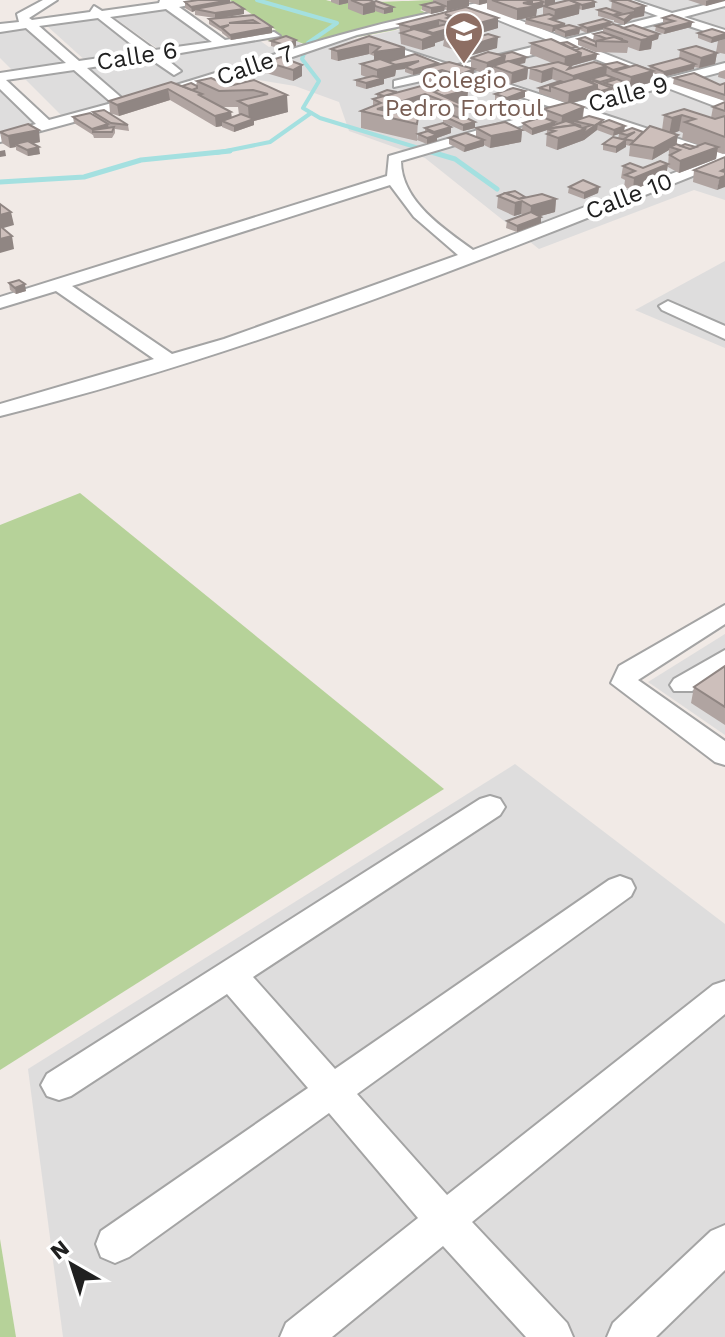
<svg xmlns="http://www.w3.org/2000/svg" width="725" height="1337" font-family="'Work Sans',sans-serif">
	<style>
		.residential { fill: #dedddd }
		.forest { fill: #b6d299 }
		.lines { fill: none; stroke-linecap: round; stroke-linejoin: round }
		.stream-far1 { stroke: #a4e0e0; stroke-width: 4 }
		.stream { stroke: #a4e0e0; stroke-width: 5 }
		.minor-casing { stroke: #a4a4a4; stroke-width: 4 }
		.minor { fill: #fff; fill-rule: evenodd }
		.wall { fill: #b0a4a1; fill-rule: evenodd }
		.shaded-wall { fill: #908683 }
		.building { fill: #cdbfbb; stroke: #908683; stroke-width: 2; fill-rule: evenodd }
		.labels { text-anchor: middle; stroke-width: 8; stroke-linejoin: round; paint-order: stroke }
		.far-street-label { font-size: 24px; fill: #202020; stroke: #fff }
		.far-education-label { font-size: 24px; fill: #785e54; stroke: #fff }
	</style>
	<rect width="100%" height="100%" fill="#f1eae6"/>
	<!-- residential -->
	<g class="residential">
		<polygon points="538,0 725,0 725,200 694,190 539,249 425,158 349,131 339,102 295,86 235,76 346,41"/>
		<polygon points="168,8 218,43 161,51 112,16"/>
		<polygon points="100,18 145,54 87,62 46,25"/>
		<polygon points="43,25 70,64 15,73 0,58 0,32"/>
		<polygon points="259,40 269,47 295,40 305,46 125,102 85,67 150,57 172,75 181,72 160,56"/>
		<polygon points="74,69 115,105 61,115 24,78"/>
		<polygon points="0,89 19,103 37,124 0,134"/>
		<polygon points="725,261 725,348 635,310"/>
		<polygon points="725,634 725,735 648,682"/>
		<polygon points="515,764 725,924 725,1337 63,1337 28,1069"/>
	</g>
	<!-- forest -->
	<g class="forest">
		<path d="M230 0H326C335 5 419 0 438 0L434 6 420 10 431 15 395 30 309 46 291 39 275 43 260 37 276 30Z"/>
		<polygon points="80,493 444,789 0,1070 0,525"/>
		<polygon points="0,1239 16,1337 0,1337"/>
	</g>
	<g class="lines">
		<!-- stream-far1 -->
		<g class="stream-far1">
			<polyline points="257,0 337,23 308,43 302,59 319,81 303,108 320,118 435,153"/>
			<polyline points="216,153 270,142 311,113"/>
		</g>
		<!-- stream -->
		<g class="stream">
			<polyline points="428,151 455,159 497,189"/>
			<polyline points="0,182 84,177 141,160 230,151"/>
		</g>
		<!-- minor casing -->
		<g class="minor-casing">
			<g id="minor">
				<path d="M43 0H57L29 18 32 20 90 12 94 6 102 11 159 3 160 0H214L179 7 225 40 274 32 280 36 163 56 181 71 174 75 149 58 87 68 124 100C226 72 323 35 426 14 458 7 485 0 517 0L489 8 567 39 658 16 615 0H633L672 13 725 0V6L684 17 725 30V38L671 20 578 43 667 78 725 63V71L679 83 725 101V110L665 87 584 108 725 154V163C488 258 248 354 0 416V404L154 359 56 291 0 308V297L387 176 389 156 554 108 453 74 394 87V81L440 70 367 44 377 41 454 66 553 42 476 11 357 35 210 85 0 142V134L36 124 0 89V73L66 63 26 28 0 32V24L19 22 17 14ZM166 9 212 42 155 50 110 17ZM98 18 141 52 79 61 39 26ZM565 47 653 82 569 104 468 71ZM74 70 112 103 49 120 6 80ZM568 112 710 159 473 250C444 229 401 201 401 161ZM390 185 414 217 458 255 224 339 172 354 72 286Z"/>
				<polygon points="668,301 725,326 725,339 662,310 659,306"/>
				<polygon points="725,605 725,624 638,680 725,741 725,765 715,762 611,683 619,666"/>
				<polygon points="725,650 725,670 692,691 674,691 670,685 674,679"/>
				<polygon points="490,796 500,799 505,807 500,815 253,977 335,1069 609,880 620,876 631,880 635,888 631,896 357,1094 447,1195 713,985 725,981 725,1014 472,1222 567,1323 573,1337 526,1337 443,1246 332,1337 280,1337 286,1323 418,1218 329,1113 129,1257 115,1263 101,1257 96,1244 101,1231 308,1088 227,994 71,1096 59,1100 47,1096 41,1085 47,1074 480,799"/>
				<polygon points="725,1225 725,1270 656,1337 607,1337 613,1323 711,1231"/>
			</g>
		</g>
		<!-- minor -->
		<use href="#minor" class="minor"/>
	</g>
	<!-- wall -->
	<g class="wall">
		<polygon points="230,0 230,3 244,14 217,18 254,15 272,27 272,33 231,40 222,33 222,32 209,24 209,19 215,18 195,15 195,11 192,12 185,8 185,2"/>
		<polygon points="331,0 369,0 393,7 393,12 384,14 375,11 375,12 363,15 348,9 348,3 339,5 331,2"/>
		<polygon points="433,0 555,0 555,3 566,0 591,0 595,7 582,10 579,9 579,14 556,20 556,21 565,24 564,26 579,28 580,25 611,25 659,34 658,39 652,41 651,49 639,51 628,47 627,53 595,52 578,45 578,39 596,42 597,41 593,40 594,34 603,33 603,29 587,33 580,30 579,34 565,37 555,33 555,31 552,32 525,24 526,19 543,15 543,6 543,7 537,9 536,16 517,20 487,9 487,3 479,5 469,2 469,6 447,11 445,9 444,11 431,14 422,10 422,5 433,2"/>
		<polygon points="688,0 725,0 706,6"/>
		<polygon points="612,1 645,6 644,16 632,19 624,25 614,22 614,20 612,20 598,16 598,10 611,10"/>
		<polygon points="466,7 498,28 481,33 480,36 497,48 472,55 462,52 462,47 454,50 443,46 444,40 435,43 435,46 422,50 401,44 399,24"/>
		<polygon points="663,18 692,22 691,27 664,34 655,31 656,26 664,24 663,23"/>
		<polygon points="698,33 725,39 711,43 698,38"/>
		<polygon points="369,36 405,48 405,57 438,63 438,65 471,68 471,58 500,55 526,57 525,63 518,64 528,68 527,79 511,84 492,77 492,71 486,74 474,70 473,80 458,86 442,81 434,83 424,80 425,72 413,75 405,72 405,69 396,70 395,76 384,79 384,84 366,89 356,86 356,80 366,77 361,75 361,64 374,61 374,56 369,54 338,61 331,59 331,49"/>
		<polygon points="725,39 725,54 716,52 718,41"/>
		<polygon points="296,40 296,46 285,50 271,46 271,41"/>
		<path d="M531 43 577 49 597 54 596 59 571 66V68L603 65 649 70 650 66 679 59 680 50 717 53 715 64 699 68 694 67V69L663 77 653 73 652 82 629 89 626 87V89L612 92V94L601 97 596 95 572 103 584 107 583 118 603 122 625 131 643 132 662 130 664 115 684 109 711 118 713 107 725 102V153L723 154 717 152 716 159 679 173 668 167 669 150 652 160 629 156 630 146 626 145 616 153 603 150V144L618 139 619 134 613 136 597 130 584 140 557 150 546 146 547 130 532 135 522 129 523 123 542 117 543 109 566 103 539 93V88L559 82 552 79 541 83 529 79 530 68 552 63 530 54ZM679 131 683 133 682 139 699 145 696 147 677 144 674 133Z"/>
		<polygon points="266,62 302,65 302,76 293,81 266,73"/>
		<polygon points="725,70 725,79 718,77 719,72"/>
		<polygon points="674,78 720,85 725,83 725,101 673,84"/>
		<path d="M254 80 288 112 254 121V125L234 132 222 127V126L216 127 170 100 119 116 110 113 109 101 182 86H196L197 81 227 83V85L229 86ZM223 107H238L239 115 232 118 231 112Z"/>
		<polygon points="468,90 467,102 459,104 461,104 460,115 475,128 463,131 443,122 443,118 424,110 408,115 418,117 417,141 361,128 361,111 373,106 373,99 377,97 377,94"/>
		<polygon points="525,91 525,97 506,104 495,100 495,94"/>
		<polygon points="93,112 128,125 129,131 115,129 115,133 112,138 94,138 93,135 74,123 73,117 93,115"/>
		<polygon points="451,127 451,133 437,138 437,141 427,144 417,140 418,134 425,132 425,128"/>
		<polygon points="476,128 522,130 521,142 490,148 484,145 484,146 464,152 449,144 449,138 476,137"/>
		<polygon points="0,132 40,142 32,144 40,154 28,156 16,150 16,147 10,148 2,143"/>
		<polygon points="725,157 717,190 693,182 694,170"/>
		<polygon points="668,164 666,176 633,190 624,187 625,180 621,178 623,166 643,168"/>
		<polygon points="569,187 599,187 598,193 584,199 568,193"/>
		<polygon points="498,196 556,199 555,212 540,216 541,217 541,223 517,232 506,228 507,221 523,215 521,214 514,216 497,208"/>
		<polygon points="9,283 26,291 16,294 10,290"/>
		<polygon points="725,666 725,725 691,703 694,687"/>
	</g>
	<!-- shaded-wall -->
	<g class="shaded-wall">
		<polygon points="230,0 230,5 195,9 195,11 192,12 191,7"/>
		<polygon points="339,0 348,0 348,3 339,5"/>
		<polygon points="451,0 469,0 469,6 447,11 447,1"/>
		<polygon points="479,0 487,0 487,3 479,5"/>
		<polygon points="545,0 555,0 555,4 545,6"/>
		<polygon points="709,0 725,0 725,1 706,6 706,1"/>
		<polygon points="532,1 534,4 543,2 543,7 537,9 536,16 517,20 517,9 523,3"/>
		<polygon points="375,2 375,12 363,15 363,5"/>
		<polygon points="595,2 595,7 582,10 582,5"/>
		<polygon points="580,4 579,14 556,20 556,23 550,19 554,18 555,10"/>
		<polygon points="445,6 444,11 431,14 431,8"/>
		<polygon points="645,6 644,16 633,18 624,25 624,20 634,13 634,9"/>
		<polygon points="393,7 393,12 384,14 384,9"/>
		<polygon points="244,9 244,14 215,19 215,13"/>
		<polygon points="498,18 498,28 481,33 480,42 463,41 462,47 454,50 455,39 476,33 476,24"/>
		<polygon points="439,20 439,30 424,30 424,34 410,36 410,27"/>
		<polygon points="611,22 610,28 603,27 603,29 587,33 587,28"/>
		<polygon points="692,22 691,27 664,34 665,29"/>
		<polygon points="466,24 466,34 444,35 444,40 435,43 435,46 422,50 422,40 433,36 433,33"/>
		<polygon points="565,24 564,29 556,28 555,31 552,32 553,26"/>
		<polygon points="272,27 272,33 231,40 230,35"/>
		<polygon points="580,28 579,34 565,37 565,32"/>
		<polygon points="659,34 658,39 652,41 651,49 639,51 641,39"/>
		<polygon points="725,34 725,39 711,43 712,38"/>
		<polygon points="498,37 497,48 472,55 472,45"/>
		<polygon points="296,40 296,46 285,50 285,45"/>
		<polygon points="369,44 369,54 338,61 337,51"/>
		<polygon points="405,48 405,59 374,63 374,52"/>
		<polygon points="581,53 597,54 596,59 571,66 570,75 564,68 565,57"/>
		<polygon points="717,53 715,64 699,68 701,58"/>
		<polygon points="505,56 504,67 493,66 492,71 486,74 487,63"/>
		<polygon points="526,57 525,63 506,67 506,62"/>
		<polygon points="419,61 405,67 405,69 396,70 395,76 384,79 384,84 366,89 366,83 377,80 377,70 393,65"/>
		<polygon points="438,63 438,68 425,68 425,72 413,75 413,70"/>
		<polygon points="695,64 694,69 663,77 664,72"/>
		<polygon points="302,65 302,76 293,81 293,70"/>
		<polygon points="607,66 606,77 591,79 591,82 572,87 573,76"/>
		<polygon points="528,68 527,79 511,84 512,73"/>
		<polygon points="553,68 552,79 541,83 542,72"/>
		<polygon points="474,69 473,80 458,86 459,75"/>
		<polygon points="442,70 442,81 434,83 435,72"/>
		<polygon points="653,71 652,82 629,89 631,77"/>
		<polygon points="626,83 626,89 613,92 614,86"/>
		<polygon points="597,85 596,96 568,104 569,93"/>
		<polygon points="612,88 612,94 601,97 601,91"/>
		<polygon points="168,89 170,100 119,116 117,105"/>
		<polygon points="468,90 467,102 454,105 444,96"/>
		<polygon points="525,91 525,97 506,104 507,98"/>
		<polygon points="425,94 424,110 397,119 377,109"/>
		<polygon points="287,95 288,112 254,121 254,125 234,132 234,126 249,121 248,106"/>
		<polygon points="584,107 582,119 574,121 574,123 561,128 562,116"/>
		<polygon points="231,112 232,123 222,121 222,126 216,127 215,116"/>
		<polygon points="682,115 679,131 669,135 672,118"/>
		<polygon points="475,122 475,128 463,131 463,125"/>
		<polygon points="555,122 555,128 548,127 547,130 532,135 532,129"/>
		<polygon points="108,124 109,130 93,132 93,135 92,129"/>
		<polygon points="598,124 597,130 584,140 557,150 558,138"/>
		<polygon points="625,126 624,132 613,136 614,130"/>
		<polygon points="451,127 451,133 437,138 437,141 427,144 427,138 434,136 434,132"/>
		<polygon points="39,130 40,142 19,146 15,144 16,147 10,148 8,136"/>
		<polygon points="522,130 521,142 490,148 491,136"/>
		<polygon points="678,135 676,147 670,147 669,150 652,160 654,148"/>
		<polygon points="484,140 484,146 464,152 465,146"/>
		<polygon points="626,140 626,147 616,153 616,147"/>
		<polygon points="39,147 40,154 28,156 27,150"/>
		<polygon points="718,147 716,159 679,173 680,161"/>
		<polygon points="5,150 6,156 0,157 0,151"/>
		<polygon points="668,164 666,176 633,190 634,178"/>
		<polygon points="725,169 725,187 717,190 721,171"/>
		<polygon points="599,187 598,193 584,199 584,193"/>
		<polygon points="556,199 555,212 530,219 531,206"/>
		<polygon points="529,200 528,204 522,201 521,214 514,216 515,203 516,203"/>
		<polygon points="11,212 14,225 0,229 0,215"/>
		<polygon points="541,217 541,223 517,232 517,226"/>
		<polygon points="12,236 14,249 0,253 0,239"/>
		<polygon points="25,284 26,291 16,294 15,288"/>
	</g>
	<!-- building -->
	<g class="building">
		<polygon points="198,0 230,0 191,7 185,2"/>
		<polygon points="351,0 369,0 375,2 363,5"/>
		<polygon points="492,0 530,0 532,1 523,3 537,6 517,9"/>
		<polygon points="530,0 539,0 543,2 534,4 532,4 532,1"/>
		<polygon points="569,0 580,4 555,10 544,6"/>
		<polygon points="570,0 591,0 595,2 582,5"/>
		<polygon points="617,0 628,0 645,6 634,9 612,1"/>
		<polygon points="376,1 393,7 384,9 375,6 374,2"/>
		<polygon points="233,2 244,9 215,13 195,9"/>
		<polygon points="435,2 445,6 431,8 422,5"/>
		<polygon points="466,7 498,18 476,24 445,14 450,17 447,18 466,24 433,33 424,30 450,23 439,20 410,27 399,24"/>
		<polygon points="606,8 620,13 613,15 598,10"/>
		<polygon points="634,12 624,20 615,16"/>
		<polygon points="549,14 556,17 550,19 565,24 553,26 526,19"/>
		<path d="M254 15 272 27 230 35 222 28 229 25 220 27 209 19ZM253 20 258 23H229Z"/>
		<polygon points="672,15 692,22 665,29 656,26 674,21 663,18"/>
		<polygon points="603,19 611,22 587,28 580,25"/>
		<polygon points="613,24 652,38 641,40 603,27"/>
		<polygon points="569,25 580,28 565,32 556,28"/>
		<polygon points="633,25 659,34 648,37 623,28"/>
		<polygon points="470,28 481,32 455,39 444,35"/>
		<polygon points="414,29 435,35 422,40 401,33"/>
		<polygon points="712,29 725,33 725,34 712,38 698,33"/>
		<polygon points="602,32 622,39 622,40 614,37 607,39 594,34"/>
		<polygon points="488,34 498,37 472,45 463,41"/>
		<polygon points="286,36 296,40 285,45 271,41"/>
		<polygon points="369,36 405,48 374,52 380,47 369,44 337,51 331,49"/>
		<polygon points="585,37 596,42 596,46 578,39"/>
		<polygon points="614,37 628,42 596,41"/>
		<polygon points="551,39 581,53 565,57 531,43"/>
		<polygon points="567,42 577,47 571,48 561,43"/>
		<polygon points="696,46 717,53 701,58 680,50"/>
		<polygon points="582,48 597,54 580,58 581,53 575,50"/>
		<polygon points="488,52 505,56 487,63 471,58"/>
		<polygon points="512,52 526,57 506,62 504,61 505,56 500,55"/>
		<polygon points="415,54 438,63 413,70 405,67 419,61 394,65 387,62"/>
		<polygon points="281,57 302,65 293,70 266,62"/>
		<polygon points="680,58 695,64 664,72 650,66"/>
		<polygon points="380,59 396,65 377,70 361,64"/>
		<polygon points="508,61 528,68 512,73 493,66"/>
		<polygon points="449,62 474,69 459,75 442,70 435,72 425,68"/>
		<polygon points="558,62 571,66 568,69 594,62 607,66 573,76 553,68 542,72 530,68"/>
		<polygon points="617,62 628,66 613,70 603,65"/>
		<polygon points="636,65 653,71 631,77 614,71"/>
		<polygon points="694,73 720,85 725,83 725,95 674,78"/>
		<polygon points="606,75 614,78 600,82 591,79"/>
		<polygon points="373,76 384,78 366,83 356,80"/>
		<polygon points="211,78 229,86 254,80 287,95 248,106 238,101 268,94 253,90 219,91 197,81"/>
		<polygon points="578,78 597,85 569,93 550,86"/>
		<polygon points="617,79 626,83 614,86 604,83"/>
		<polygon points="560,81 563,82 550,86 550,91 539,88"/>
		<polygon points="594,81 612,88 601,91 597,89 597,85 590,82"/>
		<polygon points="171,82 202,94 199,95 231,112 215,116 168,89 117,105 109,101"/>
		<polygon points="191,83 197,86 197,88 192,90 182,86"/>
		<polygon points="454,85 468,90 444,96 432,92"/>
		<polygon points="421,86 461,104 459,107 425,94 377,109 418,117 417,124 361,111 381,103 373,99"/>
		<polygon points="513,88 525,91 507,98 495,94"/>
		<polygon points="387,90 397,92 384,96 377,94"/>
		<polygon points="570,102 584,107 562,116 543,109"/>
		<polygon points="725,102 725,111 713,107"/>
		<polygon points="684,109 715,119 725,116 725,137 685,122 695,119 682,115 672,118 664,115"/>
		<polygon points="104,110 128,125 111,123 93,112"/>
		<polygon points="444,112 459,118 460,115 475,122 463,125 443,116"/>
		<polygon points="90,113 108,124 92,129 73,117"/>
		<polygon points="241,114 254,119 234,126 222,121"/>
		<polygon points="589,116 603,120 584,133 585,129 583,128 592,125 574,121"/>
		<polygon points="542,117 555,122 532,129 523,123"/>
		<polygon points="609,120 625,126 614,130 598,124"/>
		<polygon points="566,121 581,126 575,125 551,128 548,127"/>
		<polygon points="505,122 522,130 491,136 476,128"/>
		<polygon points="443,123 451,127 434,132 425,128"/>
		<polygon points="28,124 39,130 8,136 0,132"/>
		<polygon points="575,125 585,129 558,138 547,134 555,131 547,129"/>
		<polygon points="650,126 678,135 654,148 631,144"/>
		<polygon points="114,127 112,132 93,132 93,130"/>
		<polygon points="632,128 643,132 634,141 624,139 635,132 627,135 619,133"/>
		<polygon points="428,131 437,135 427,138 418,134"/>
		<polygon points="466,133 484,140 465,146 449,138"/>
		<polygon points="613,137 626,140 616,147 603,144"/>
		<polygon points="28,141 39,147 27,150 15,144"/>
		<polygon points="705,143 718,147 680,161 670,155 680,150 670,147 676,144 690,149"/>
		<polygon points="685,144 696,147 690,149 681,146"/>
		<polygon points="725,157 725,169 721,171 725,172 725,176 719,178 694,170"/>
		<polygon points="660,161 668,164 634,178 625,175 635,171 623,166 630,163 643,168"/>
		<polygon points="583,180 599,187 584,193 569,187"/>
		<polygon points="515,191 525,197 519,199 506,193"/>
		<polygon points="505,193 519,199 542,194 556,199 531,206 522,201 515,203 498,196"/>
		<polygon points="0,204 11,212 0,215"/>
		<polygon points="531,212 541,217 517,226 507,221"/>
		<polygon points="0,226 12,236 0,239"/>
		<polygon points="19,280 25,284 15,288 9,283"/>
		<polygon points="725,666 725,707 694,687"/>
	</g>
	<!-- icons -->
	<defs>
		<g id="school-pin" transform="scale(2)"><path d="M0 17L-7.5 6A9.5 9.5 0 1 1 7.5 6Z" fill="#8d6e63" stroke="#fff"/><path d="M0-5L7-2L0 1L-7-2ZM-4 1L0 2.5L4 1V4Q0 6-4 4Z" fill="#fff"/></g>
	</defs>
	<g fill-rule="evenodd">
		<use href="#school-pin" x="464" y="31"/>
	</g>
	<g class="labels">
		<!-- far-street labels -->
		<g class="far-street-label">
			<text transform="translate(137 56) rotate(-9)" y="8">Calle 6</text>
			<text transform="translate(255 65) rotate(-19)" y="8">Calle 7</text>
			<text transform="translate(628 94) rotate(-15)" y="8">Calle 9</text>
			<text transform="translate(629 196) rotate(-21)" y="8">Calle 10</text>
		</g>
		<!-- far-education labels -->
		<g class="far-education-label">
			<text x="464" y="88">Colegio<tspan x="464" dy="28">Pedro Fortoul</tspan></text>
		</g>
	</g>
	<!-- north arrow -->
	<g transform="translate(72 1265) rotate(321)" stroke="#ffffff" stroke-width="6" paint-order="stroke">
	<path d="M0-6L14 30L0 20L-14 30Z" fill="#202020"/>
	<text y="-12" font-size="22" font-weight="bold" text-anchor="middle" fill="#202020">N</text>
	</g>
</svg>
